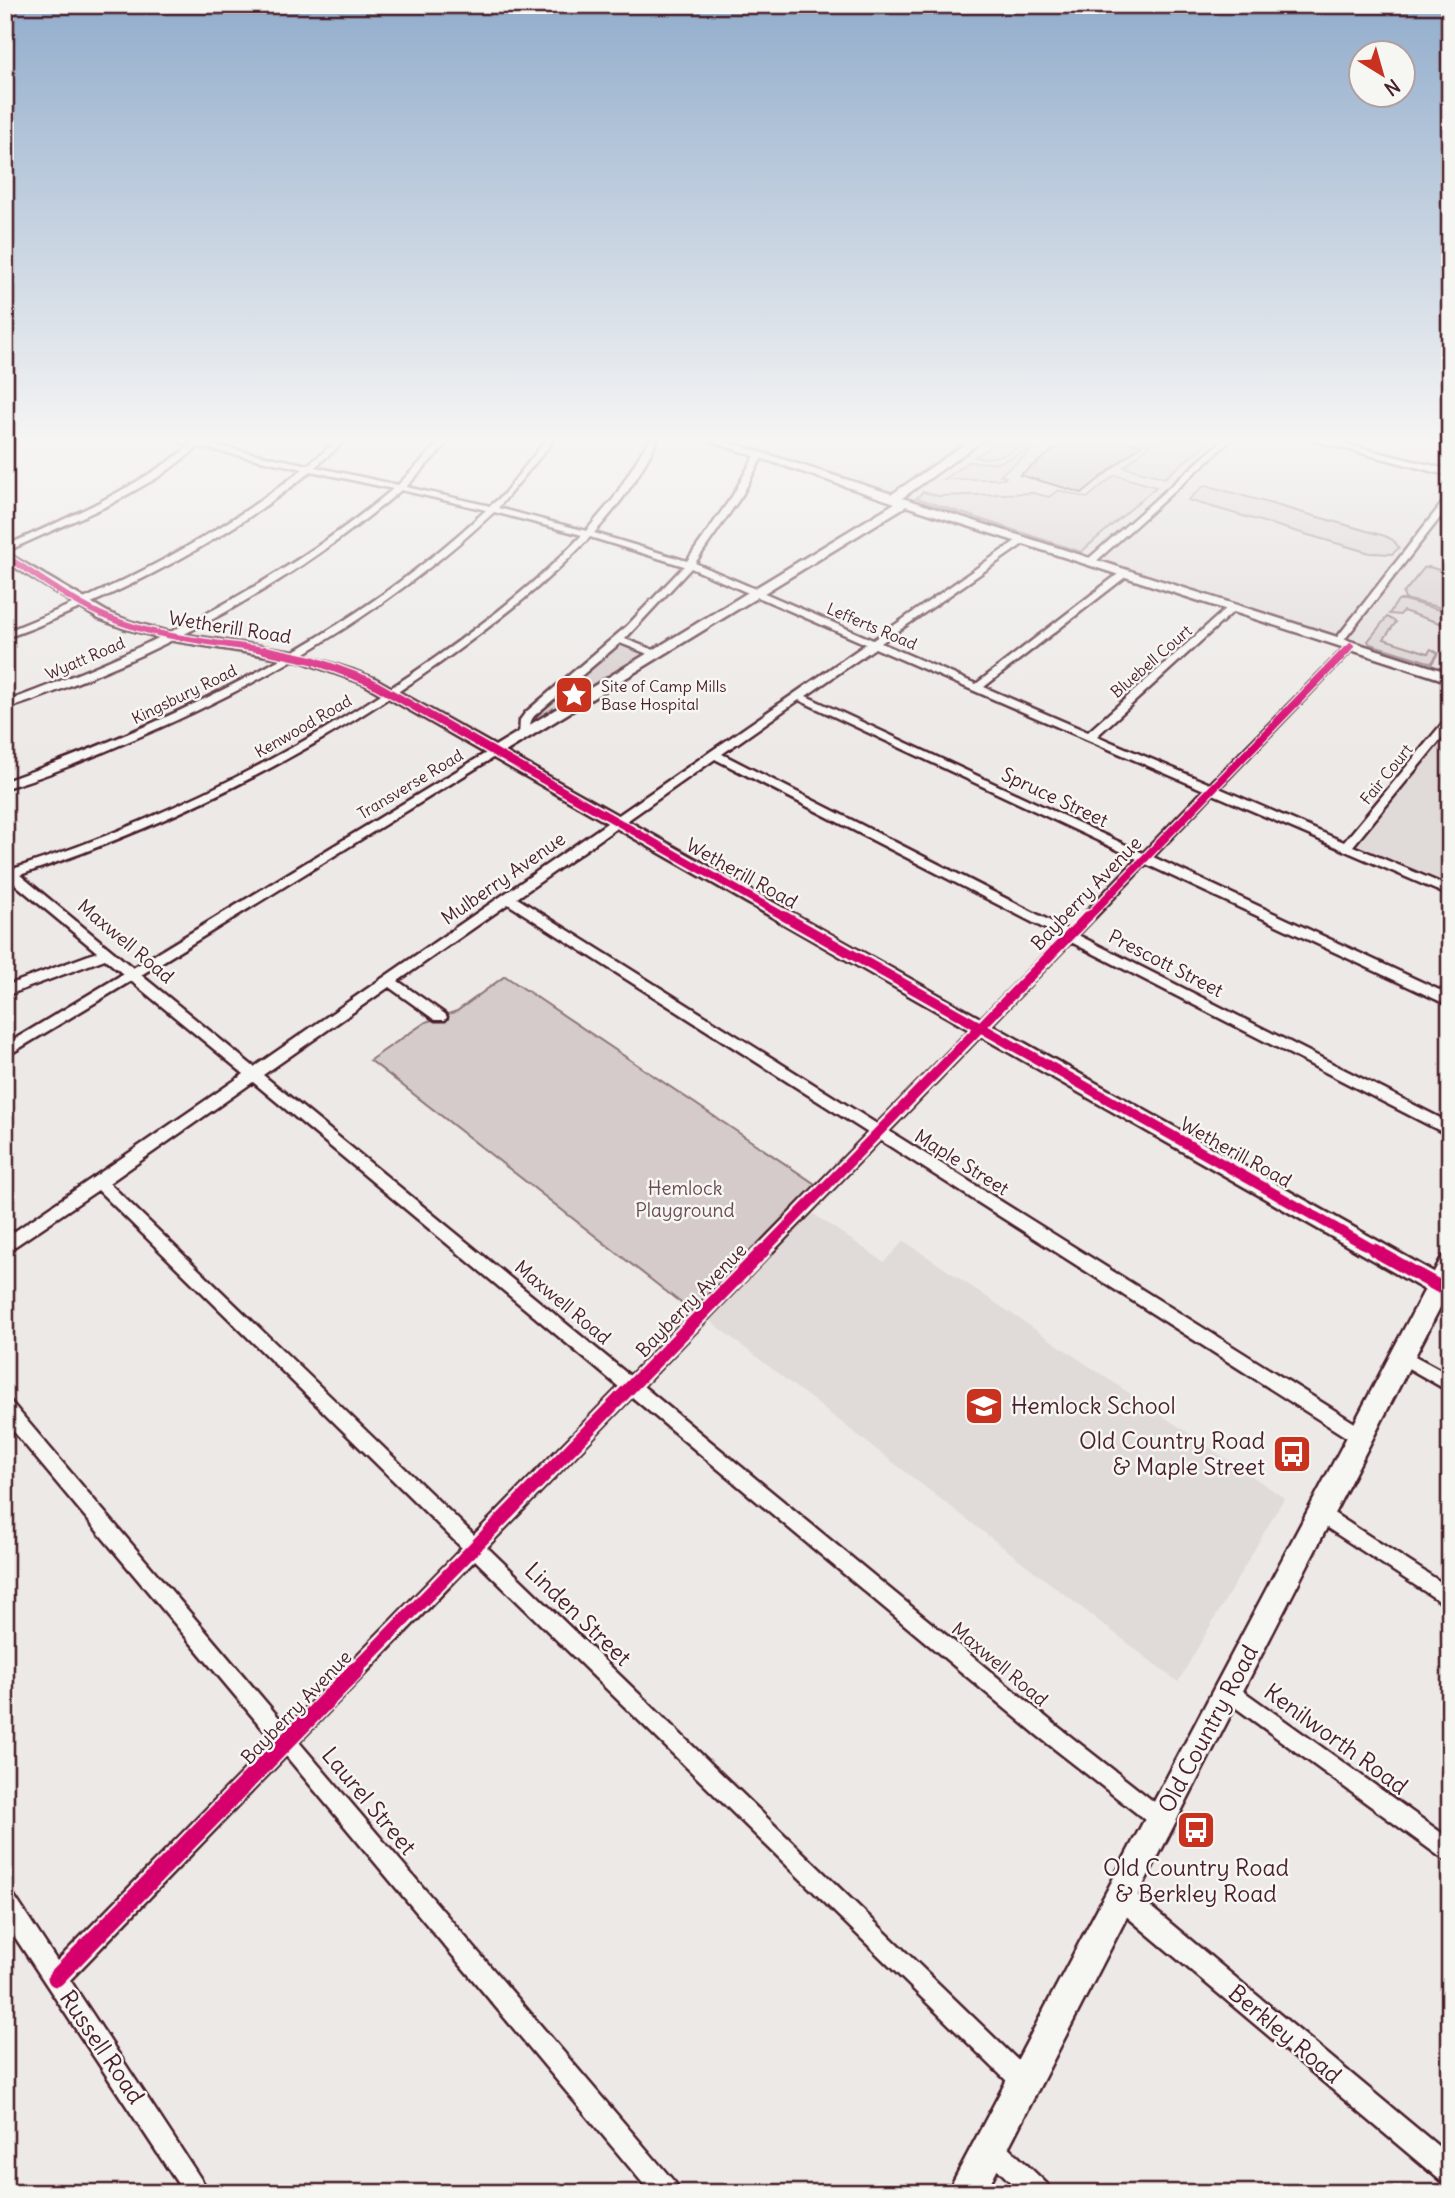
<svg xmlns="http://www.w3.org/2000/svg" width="1455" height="2198" font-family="Delius,sans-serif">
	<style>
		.built { fill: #e0dad8 }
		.green { fill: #d4cbca; stroke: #8f757a; stroke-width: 2 }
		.building { fill: #c4b7b7; stroke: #4a1f2b; stroke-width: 2 }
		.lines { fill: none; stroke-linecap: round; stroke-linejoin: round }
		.street-casing { stroke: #4a1f2b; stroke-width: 5 }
		.secondary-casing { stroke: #4a1f2b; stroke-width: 5 }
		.primary-casing { stroke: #4a1f2b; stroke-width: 5 }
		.street { fill: #f6f6f2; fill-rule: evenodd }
		.secondary { fill: #f6f6f2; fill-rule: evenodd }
		.primary { fill: #f6f6f2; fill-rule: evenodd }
		.cycleway-far4-casing { stroke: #f6f6f2; stroke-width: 9 }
		.cycleway-far3-casing { stroke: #f6f6f2; stroke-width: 11 }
		.cycleway-far2-casing { stroke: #f6f6f2; stroke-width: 15 }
		.cycleway-far1-casing { stroke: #f6f6f2; stroke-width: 18 }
		.cycleway-casing { stroke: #f6f6f2; stroke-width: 21 }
		.cycleway-far4 { stroke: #d6006c; stroke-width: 6 }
		.cycleway-far3 { stroke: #d6006c; stroke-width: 8 }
		.cycleway-far2 { stroke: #d6006c; stroke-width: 10 }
		.cycleway-far1 { stroke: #d6006c; stroke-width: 13 }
		.cycleway { stroke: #d6006c; stroke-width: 17 }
		.labels { text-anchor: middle; stroke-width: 5; stroke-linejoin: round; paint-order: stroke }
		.far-street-label { font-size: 16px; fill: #4a1f2b; stroke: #f6f6f2 }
		.far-poi-label { font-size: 16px; fill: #4a1f2b; stroke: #f6f6f2; text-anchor: start }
		.street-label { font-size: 19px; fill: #4a1f2b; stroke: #f6f6f2 }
		.park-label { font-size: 19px; fill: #6c4a53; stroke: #f6f6f2 }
		.near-poi-label { font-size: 23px; fill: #4a1f2b; stroke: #f6f6f2; text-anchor: start }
		.near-street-label { font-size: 23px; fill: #4a1f2b; stroke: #f6f6f2 }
	</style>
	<rect width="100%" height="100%" fill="#ece9e6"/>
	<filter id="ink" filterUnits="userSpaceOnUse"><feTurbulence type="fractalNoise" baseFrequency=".0143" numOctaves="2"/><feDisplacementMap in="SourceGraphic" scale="14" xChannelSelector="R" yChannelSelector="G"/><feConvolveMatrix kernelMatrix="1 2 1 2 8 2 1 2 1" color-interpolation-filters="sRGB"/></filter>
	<g filter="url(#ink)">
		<!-- built -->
		<g class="built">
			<polygon points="712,440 1450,440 1450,678 976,525"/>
			<polygon points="1450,721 1450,892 1346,847"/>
			<polygon points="806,1209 884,1262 904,1241 1284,1498 1178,1682 701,1314"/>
		</g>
		<!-- green -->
		<g class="green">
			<path d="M999 440H1029C1012 452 997 461 975 457Z"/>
			<polygon points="1137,440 1210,440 1165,478 1124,467 1151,444"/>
			<polygon points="1031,449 1033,450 1000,475 1006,477 1004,479 944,479 968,462 998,463"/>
			<polygon points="1115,475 1156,487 1081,552 916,498 923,492 938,496 1033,493 1049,497 1058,490 1087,498"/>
			<polygon points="1205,485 1385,536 1393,540 1399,548 1392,554 1370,553 1188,500"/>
			<polygon points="1429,567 1450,573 1450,610 1405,599 1403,594 1424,568"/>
			<polygon points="1398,600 1404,600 1447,612 1450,620 1446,625 1403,611 1400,615 1389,614"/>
			<polygon points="1387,617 1396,622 1384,639 1428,653 1431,649 1438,653 1432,663 1370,644 1368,641"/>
			<polygon points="620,640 655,654 523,735 525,720"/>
			<polygon points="505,976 821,1188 695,1314 370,1060 426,1022 457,1011"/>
		</g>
		<!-- building -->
		<polygon class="building" points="1067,440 1122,440 1141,445 1082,493 1020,475"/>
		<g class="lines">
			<!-- street casing -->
			<g class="street-casing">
				<g id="street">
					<path d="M173 440 196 442 205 440 204 443 308 465 338 440H346L315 467 398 485 442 440H450L406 487 490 506 502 496 546 440H554L498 508 586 531 614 498 649 440H657C642 473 619 506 594 533L687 561 733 495 756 453H762L763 455 742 495 695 563 873 640 1020 538H1026V542L881 643 976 684 1122 571H1128V575L984 687 1088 732 1229 606H1235V610L1097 736 1210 784 1348 644H1354V648L1219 788 1344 842 1446 719 1450 718V728L1353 846 1450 887V896L1213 794 1153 857 1450 995V1006L1146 864 1078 935 1450 1123V1136L1071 942 889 1131 1366 1430 1369 1436 1366 1442 1360 1444 1354 1442 880 1140 643 1386 1052 1722 1167 1812 1170 1819 1167 1826 1160 1829 1153 1826 1038 1736 632 1397 487 1547 1032 2074 1036 2082 1032 2090 1024 2094 1016 2090 475 1560 299 1742 676 2184 679 2193H651L286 1756 70 1980 210 2193H184L5 1922V1891L13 1894 57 1961 273 1741 5 1421V1400L11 1402 287 1727 462 1548 98 1190 5 1253V1238L244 1074 131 981 5 1057V1045L123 974 105 959 5 996V986L97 952 9 879 5 880V865L13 869C164 820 305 749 435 658 487 621 538 582 582 535L494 512C385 614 257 688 120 745 83 761 44 777 5 788V781C181 719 349 638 486 510L401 490C311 567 210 627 100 673 69 686 38 700 5 709V702C146 651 278 585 393 489L311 471C242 528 162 572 80 608 56 618 31 630 5 638V632C112 590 213 540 303 469L199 447 160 476 111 504 5 552V546C70 517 135 489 191 445ZM590 537 684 566 627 626 526 712 520 720 519 737H527C531 730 528 723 534 716L620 643 653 656H659V652L625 639 691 568 866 644 254 1067 141 975 499 754V750H491L133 968 20 875C170 825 311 755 440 663 493 625 545 585 590 537ZM875 648 1204 790 1143 853 806 696ZM799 700 1137 859 1068 930 722 754ZM715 759 1061 937 877 1124 517 898ZM508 904 868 1133 630 1376 263 1075 389 987 435 1020H445L447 1017 445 1014 398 981ZM253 1082 619 1387 474 1535 109 1183Z"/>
					<polygon points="1223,440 1231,440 1093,564 1087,564 1087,560"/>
					<polygon points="1447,497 1450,497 1450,505 1341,644 1335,644 1335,640"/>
					<polygon points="1402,1349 1450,1375 1450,1392 1396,1361 1394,1356 1396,1351"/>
					<polygon points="1321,1505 1450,1588 1450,1608 1315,1520 1312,1514 1315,1508"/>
					<polygon points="1228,1680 1450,1839 1450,1862 1443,1859 1221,1697 1218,1690 1221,1683"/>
					<polygon points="1120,1885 1128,1888 1450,2156 1450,2184 1441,2181 1112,1904 1109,1896 1112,1888"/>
					<polygon points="991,2134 999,2138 1047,2184 1050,2193 1021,2193 983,2154 979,2146 983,2138"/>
				</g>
			</g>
			<!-- secondary casing -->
			<g class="secondary-casing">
				<g id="secondary">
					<polygon points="707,440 722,440 892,494 971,440 983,440 902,498 1450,673 1450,682 906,506 505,752 1446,1279 1449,1286 1446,1293 1438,1295 1430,1293 364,684 300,661 174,641 123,628 99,619 5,561 5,552 109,613 132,622 174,633 293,651 355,671 374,678 495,746 895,503"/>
					<polygon points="1312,440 1328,440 1450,470 1450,476"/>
				</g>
			</g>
			<!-- primary casing -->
			<g class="primary-casing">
				<polygon id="primary" points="1450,1254 1450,1288 985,2193 947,2193 1442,1257"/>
			</g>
			<!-- street -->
			<use href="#street" class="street"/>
			<!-- secondary -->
			<use href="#secondary" class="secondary"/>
			<!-- primary -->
			<use href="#primary" class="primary"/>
			<!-- cycleway-far4 casing -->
			<g class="cycleway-far4-casing">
				<g id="cycleway-far4">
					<path d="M5 556C37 575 73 603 107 617 161 640 219 642 276 652"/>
					<polyline points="1345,652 1351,646"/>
				</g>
			</g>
			<!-- cycleway-far3 casing -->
			<g class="cycleway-far3-casing">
				<g id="cycleway-far3">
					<polyline points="265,650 312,660 369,681 787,918"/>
					<polyline points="1087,918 1347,650"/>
				</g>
			</g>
			<!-- cycleway-far2 casing -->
			<g class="cycleway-far2-casing">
				<g id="cycleway-far2">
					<polyline points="784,916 1378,1252"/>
					<polyline points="762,1252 1088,916"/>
				</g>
			</g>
			<!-- cycleway-far1 casing -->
			<g class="cycleway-far1-casing">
				<g id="cycleway-far1">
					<polyline points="1374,1250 1438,1286"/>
					<polyline points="354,1671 764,1250"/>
				</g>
			</g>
			<!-- cycleway casing -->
			<g class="cycleway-casing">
				<polyline id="cycleway" points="56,1978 356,1670"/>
			</g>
			<!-- cycleway-far4 -->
			<use href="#cycleway-far4" class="cycleway-far4"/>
			<!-- cycleway-far3 -->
			<use href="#cycleway-far3" class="cycleway-far3"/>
			<!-- cycleway-far2 -->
			<use href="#cycleway-far2" class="cycleway-far2"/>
			<!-- cycleway-far1 -->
			<use href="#cycleway-far1" class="cycleway-far1"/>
			<!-- cycleway -->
			<use href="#cycleway" class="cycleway"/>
		</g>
	</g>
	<!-- sky -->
	<linearGradient id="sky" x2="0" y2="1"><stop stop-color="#92adcc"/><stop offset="0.59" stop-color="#f6f5f4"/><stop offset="1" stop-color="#f6f5f4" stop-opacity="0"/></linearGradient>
	<rect width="1455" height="747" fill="url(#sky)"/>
	<!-- icons -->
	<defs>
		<g id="sight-square" transform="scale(2.0125)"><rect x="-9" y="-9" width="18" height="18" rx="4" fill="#c8321e" stroke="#f6f6f2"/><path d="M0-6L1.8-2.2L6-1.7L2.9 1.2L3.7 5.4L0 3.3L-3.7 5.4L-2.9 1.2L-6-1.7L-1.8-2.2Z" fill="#fff"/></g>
		<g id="school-square" transform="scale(2.0125)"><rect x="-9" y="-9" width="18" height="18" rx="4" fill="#c8321e" stroke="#f6f6f2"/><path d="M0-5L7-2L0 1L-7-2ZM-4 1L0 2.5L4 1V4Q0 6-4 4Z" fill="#fff"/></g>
		<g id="bus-square" transform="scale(2.0125)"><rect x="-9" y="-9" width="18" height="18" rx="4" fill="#c8321e" stroke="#f6f6f2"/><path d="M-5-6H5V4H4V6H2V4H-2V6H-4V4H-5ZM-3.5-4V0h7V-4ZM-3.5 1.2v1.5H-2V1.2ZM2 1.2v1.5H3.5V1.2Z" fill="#fff"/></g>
	</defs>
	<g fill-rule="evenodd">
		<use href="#sight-square" x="574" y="695"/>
		<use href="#school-square" x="984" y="1406"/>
		<use href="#bus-square" x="1292" y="1454"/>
		<use href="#bus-square" x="1196" y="1830"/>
	</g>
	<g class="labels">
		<!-- far-street labels -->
		<g class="far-street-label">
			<text transform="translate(872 626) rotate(23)" y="6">Lefferts Road</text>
			<text transform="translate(85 658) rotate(-23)" y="6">Wyatt Road</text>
			<text transform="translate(1151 661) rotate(-41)" y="6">Bluebell Court</text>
			<text transform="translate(184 694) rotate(-26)" y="6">Kingsbury Road</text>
			<text transform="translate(303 726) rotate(-30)" y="6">Kenwood Road</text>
			<text transform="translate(1386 774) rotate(-51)" y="6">Fair Court</text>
			<text transform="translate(410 784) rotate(-31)" y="6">Transverse Road</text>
		</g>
		<!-- far-poi labels -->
		<g class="far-poi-label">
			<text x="601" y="692">Site of Camp Mills<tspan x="601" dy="18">Base Hospital</tspan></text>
		</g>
		<!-- street labels -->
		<g class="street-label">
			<text transform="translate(230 627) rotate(9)" y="7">Wetherill Road</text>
			<text transform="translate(1055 797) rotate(25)" y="7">Spruce Street</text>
			<text transform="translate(742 873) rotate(29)" y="7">Wetherill Road</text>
			<text transform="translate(503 878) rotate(-35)" y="7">Mulberry Avenue</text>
			<text transform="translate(1086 893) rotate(-46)" y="7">Bayberry Avenue</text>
			<text transform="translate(126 941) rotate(40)" y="7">Maxwell Road</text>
			<text transform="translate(1166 963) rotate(27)" y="7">Prescott Street</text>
			<text transform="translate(1236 1152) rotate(29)" y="7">Wetherill Road</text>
			<text transform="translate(962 1162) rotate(32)" y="7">Maple Street</text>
			<text transform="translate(691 1300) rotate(-46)" y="7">Bayberry Avenue</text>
			<text transform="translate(563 1302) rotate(40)" y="7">Maxwell Road</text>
			<text transform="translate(1000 1664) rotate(40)" y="7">Maxwell Road</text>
			<text transform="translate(296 1707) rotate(-46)" y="7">Bayberry Avenue</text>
		</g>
		<!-- park labels -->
		<g class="park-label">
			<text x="685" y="1195">Hemlock<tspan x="685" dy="22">Playground</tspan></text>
		</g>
		<!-- near-poi labels -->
		<g class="near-poi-label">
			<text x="1011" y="1414">Hemlock School</text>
			<text x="1265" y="1449" text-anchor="end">Old Country Road<tspan x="1265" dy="26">&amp; Maple Street</tspan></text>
			<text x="1196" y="1876" text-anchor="middle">Old Country Road<tspan x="1196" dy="26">&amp; Berkley Road</tspan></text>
		</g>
		<!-- near-street labels -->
		<g class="near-street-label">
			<text transform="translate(578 1614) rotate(44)" y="8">Linden Street</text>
			<text transform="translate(1208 1729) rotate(-62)" y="8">Old Country Road</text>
			<text transform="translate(1336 1739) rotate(36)" y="8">Kenilworth Road</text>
			<text transform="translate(369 1801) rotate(50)" y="8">Laurel Street</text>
			<text transform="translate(1285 2034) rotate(40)" y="8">Berkley Road</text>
			<text transform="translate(102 2047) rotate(56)" y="8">Russell Road</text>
		</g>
	</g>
	<!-- margin -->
	<rect width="1455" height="2198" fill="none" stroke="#f6f6f2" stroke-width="28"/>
	<rect x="14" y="14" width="1427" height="2170" fill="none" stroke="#4a1f2b" stroke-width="2.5" filter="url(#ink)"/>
	<!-- north arrow -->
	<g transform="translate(1382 74) rotate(143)"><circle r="33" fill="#f6f6f2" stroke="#b1a0a2" stroke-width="2"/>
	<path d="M0-5L12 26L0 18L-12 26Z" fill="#c8321e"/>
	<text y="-10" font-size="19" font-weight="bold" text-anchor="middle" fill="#4a1f2b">N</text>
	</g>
</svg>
